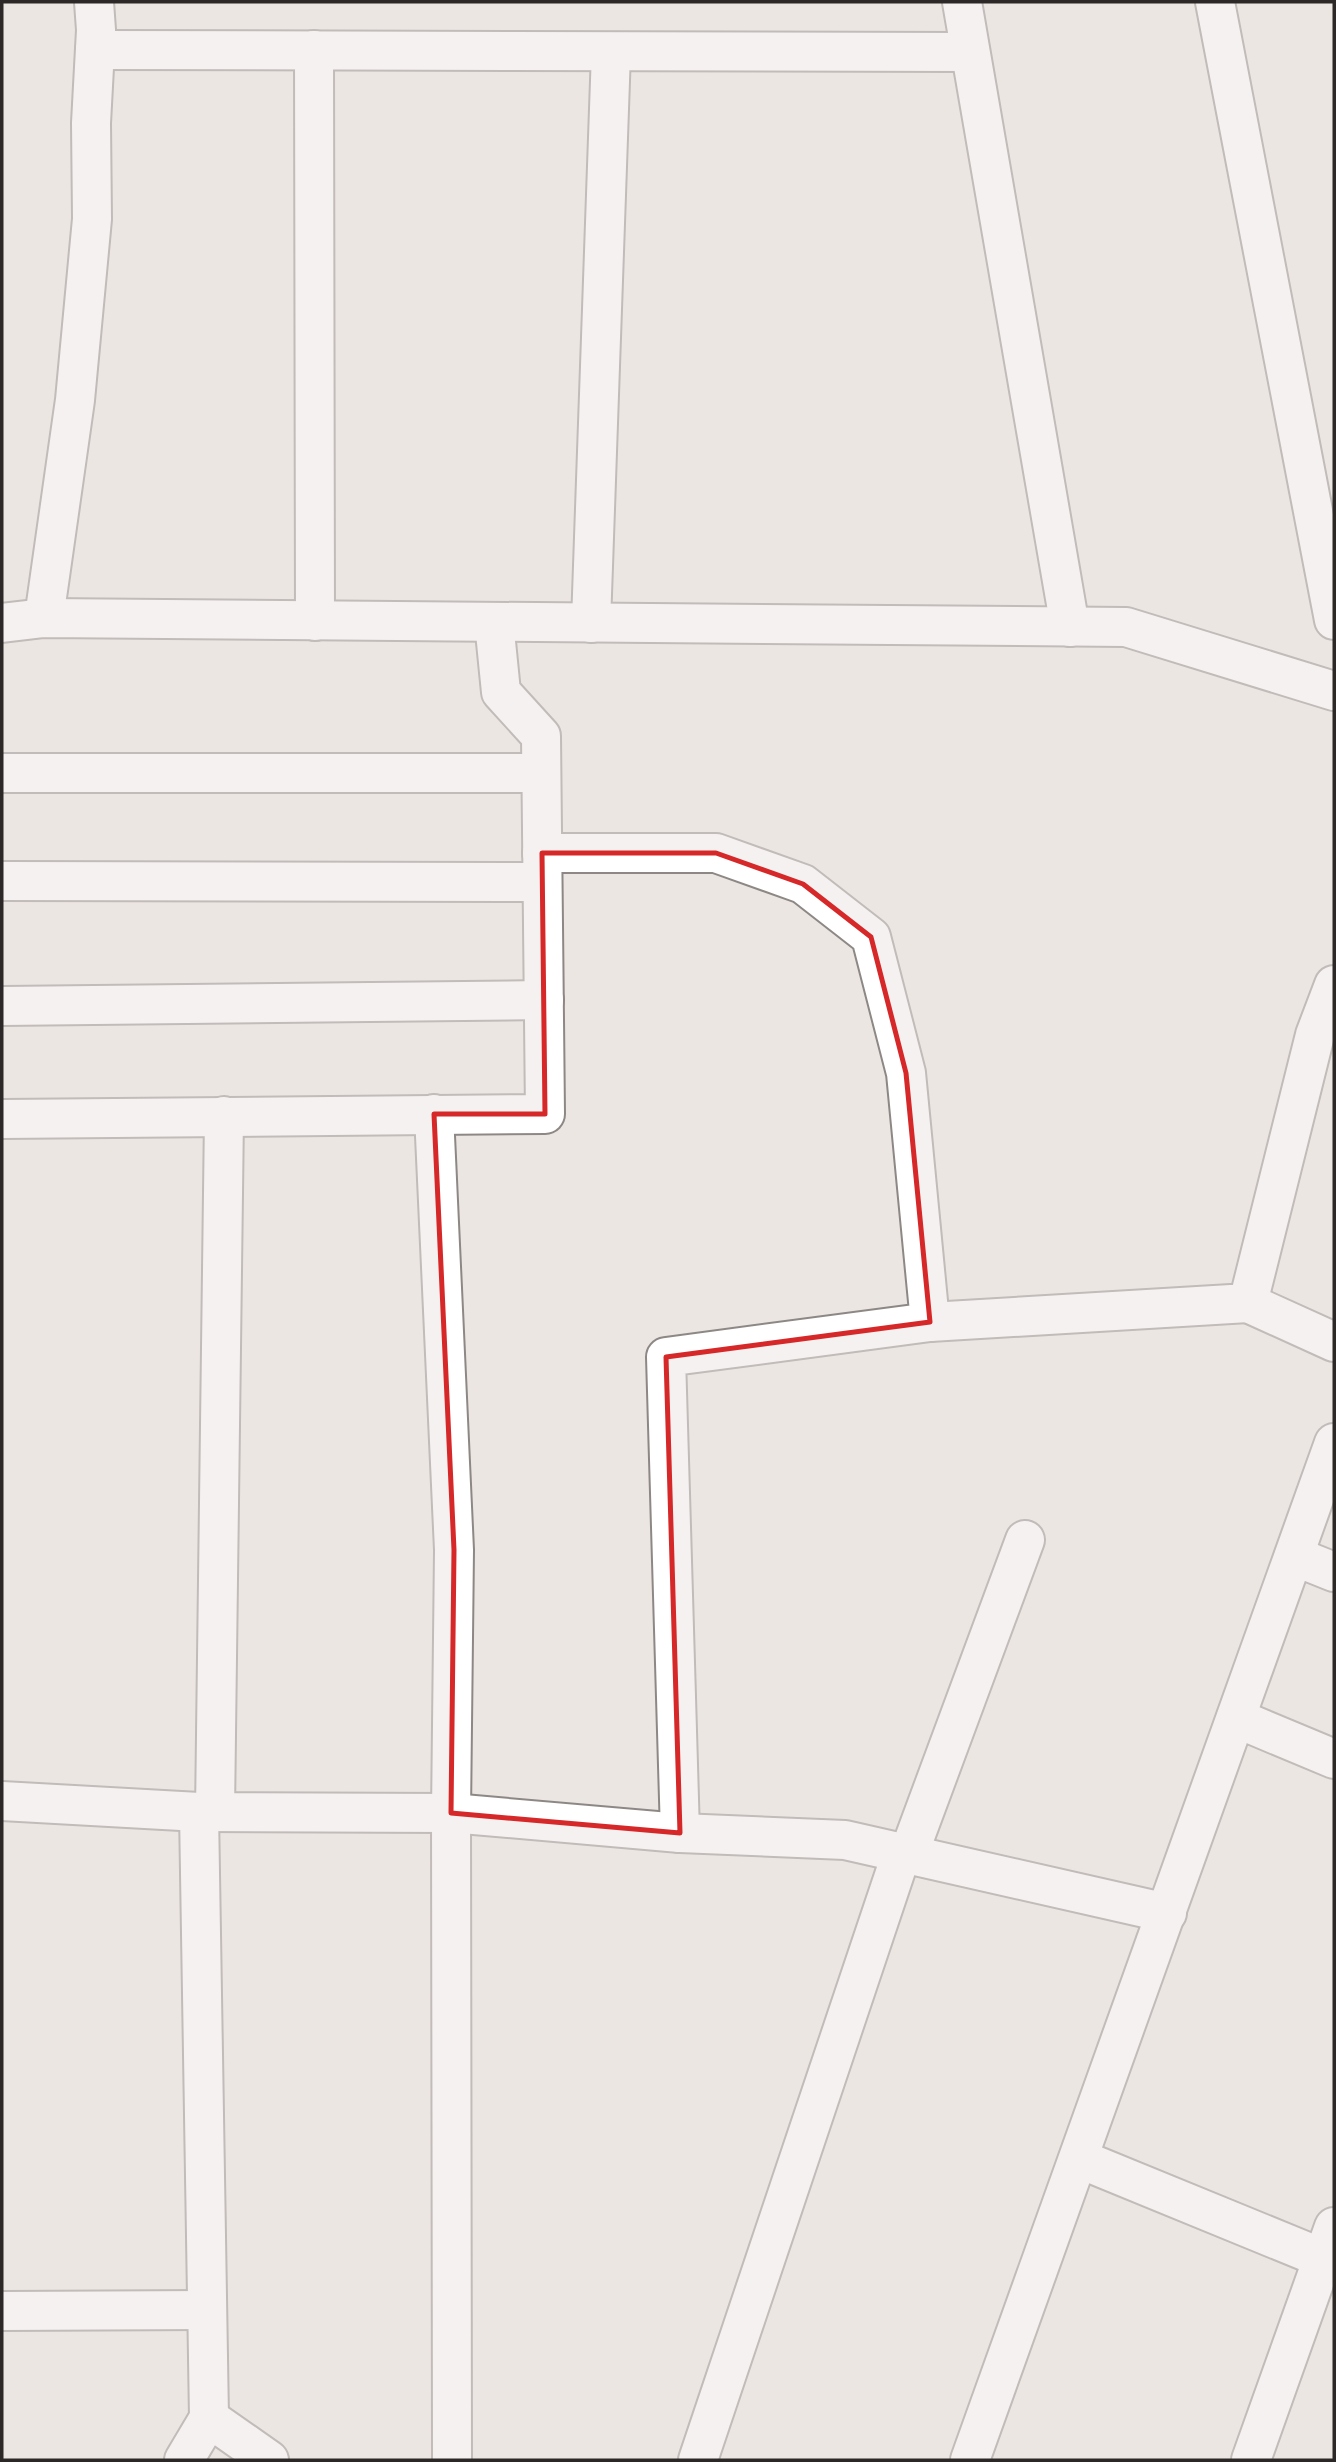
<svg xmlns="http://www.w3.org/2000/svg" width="1336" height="2462" font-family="'Nunito Sans',sans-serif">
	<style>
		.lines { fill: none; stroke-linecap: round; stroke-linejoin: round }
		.street-casing { stroke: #8d8885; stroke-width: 42 }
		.secondary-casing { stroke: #8d8885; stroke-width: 42 }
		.street { stroke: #fff; stroke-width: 38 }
		.secondary { stroke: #fff; stroke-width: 38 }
		.marked { fill: none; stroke: #d62828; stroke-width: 5; stroke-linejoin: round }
	</style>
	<rect width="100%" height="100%" fill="#ece6e3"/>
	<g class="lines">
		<!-- street casing -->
		<g class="street-casing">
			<g id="street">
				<polyline points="962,2 1070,627"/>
				<polyline points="1215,2 1334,620"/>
				<polyline points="95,50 970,52"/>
				<polyline points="314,50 315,621"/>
				<polyline points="44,618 75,400 92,219 91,123 96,30 94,2"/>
				<polyline points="591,623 611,52"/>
				<polyline points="2,773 541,773"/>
				<polyline points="542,853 716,853 803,884 871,937 906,1073 930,1322 666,1357 680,1833"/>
				<polyline points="2,881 542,882"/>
				<polyline points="2,1006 544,1000"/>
				<polyline points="434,1114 454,1550 451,1813 452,2460"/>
				<polyline points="2,1119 545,1114 541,736 501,692 494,622"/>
				<polyline points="1248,1303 1334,1342"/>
				<polyline points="930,1322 1248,1303 1315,1035 1334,985"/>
				<polyline points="1294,1556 1334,1572"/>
				<polyline points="1236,1718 1334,1759"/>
				<polyline points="2,1801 199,1812 451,1813 680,1833 845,1840 1167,1913"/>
				<polyline points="215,1812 224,1116"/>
				<polyline points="1080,2159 1334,2263"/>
				<polyline points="2,2311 207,2310"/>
				<polyline points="209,2418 269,2460"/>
				<polyline points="184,2460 209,2418 199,1812"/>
				<polyline points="698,2460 902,1852 909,1853 1025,1540"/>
				<polyline points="970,2460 1334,1443"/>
				<polyline points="1251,2460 1334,2227"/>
			</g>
		</g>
		<!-- secondary casing -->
		<g class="secondary-casing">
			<polyline id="secondary" points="2,623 44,618 1126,627 1334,691"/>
		</g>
		<!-- street -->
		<use href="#street" class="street"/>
		<!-- secondary -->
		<use href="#secondary" class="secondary"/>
	</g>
	<!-- marked area -->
	<path d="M0 0H1336V2462H0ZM542 853H716L803 884 871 937 906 1073 930 1322 666 1357 680 1833 451 1813 454 1550 434 1114H545Z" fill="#ece6e3" fill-opacity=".55" fill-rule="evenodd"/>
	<path class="marked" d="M542 853H716L803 884 871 937 906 1073 930 1322 666 1357 680 1833 451 1813 454 1550 434 1114H545Z"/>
	<!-- border -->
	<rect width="1336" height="2462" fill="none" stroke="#2b2827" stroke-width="7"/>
</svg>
